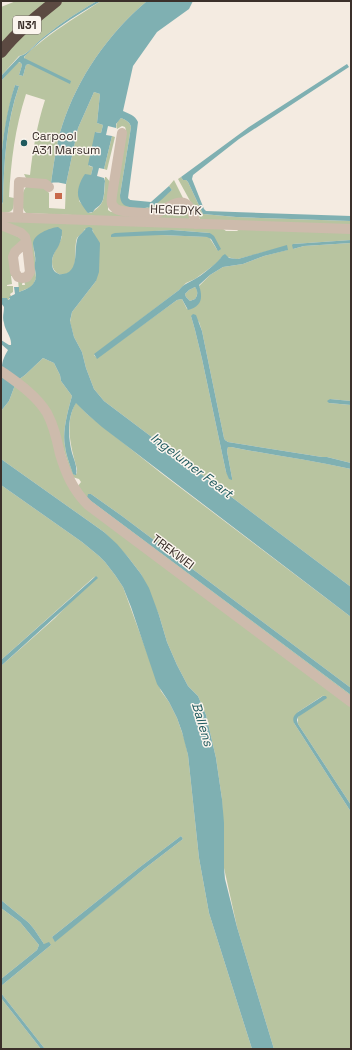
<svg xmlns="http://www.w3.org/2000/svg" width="352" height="1050" font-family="'Space Grotesk',sans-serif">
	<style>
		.green { fill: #b8c4a0; fill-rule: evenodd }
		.water { fill: #7fb0b2; fill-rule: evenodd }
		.building { fill: #c8694b }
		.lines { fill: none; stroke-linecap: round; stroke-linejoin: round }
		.minor { stroke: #cdbbac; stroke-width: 10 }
		.highway { stroke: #5c4a42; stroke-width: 12 }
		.poi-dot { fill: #1f5a5e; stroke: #fbf5ee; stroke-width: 1.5 }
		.labels { text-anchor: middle; stroke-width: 3; stroke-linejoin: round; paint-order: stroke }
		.shield { fill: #fbf5ee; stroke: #756b66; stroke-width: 1 }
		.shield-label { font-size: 11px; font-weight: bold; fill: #3b302b }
		.poi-label { font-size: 12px; fill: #3b302b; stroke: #fbf5ee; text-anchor: start }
		.street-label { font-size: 12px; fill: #3b302b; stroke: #fbf5ee }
		.water-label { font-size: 13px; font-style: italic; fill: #1f5a5e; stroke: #fbf5ee }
	</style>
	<rect width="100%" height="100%" fill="#f4ebe1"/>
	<!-- green -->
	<g class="green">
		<polygon points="16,1 52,1 1,48 1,7"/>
		<path d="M60 1H97C76 13 55 27 37 43 32 48 26 55 19 56L1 76V54Z"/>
		<path d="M101 1H147C108 34 78 77 62 126 56 144 54 164 51 183L27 180 24 174 30 175C33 149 37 125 45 100L26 94C15 128 11 161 9 197L14 198C14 209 14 213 1 213V206L3 202C4 162 6 124 19 86L15 85C7 112 2 141 1 169V81L18 62 21 63 22 65 19 75 23 76 26 65 29 64 24 58C27 52 36 46 42 41 61 26 81 14 101 1Z"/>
		<path d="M94 92 100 94 97 123 103 125 101 133 96 132 89 166 93 167 91 175 79 201 86 208 88 213H91C94 211 99 207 101 204 105 199 105 183 105 177H106L111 183 108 204V210L111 212 155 215 181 204 191 216 188 220 26 213C20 207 21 193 26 187H44L49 193V208L65 209 66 184 78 128Z"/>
		<path d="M121 118C126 120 130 122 131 127L120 195 147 208 172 190 169 186 174 180 183 198 159 210 124 209 116 204 115 194 126 130 125 127 122 126 117 129C115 124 118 121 121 118Z"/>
		<polygon points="112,136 115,137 107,170 104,169"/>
		<polygon points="181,177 183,180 186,180 188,182 203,214 236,217 351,221 351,225 204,221 200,219 178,179"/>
		<path d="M1 220 222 228 226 231H237L241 228 351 232V240L293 244V249L304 246 351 243V401L330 399 329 403 351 405V463L327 457H322L228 442 225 440 224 438 202 331 199 322 191 316 195 330 202 359 226 472 232 478 227 451 228 447H231C271 455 312 460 351 469V587L104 401 94 389 86 368 82 352 74 337 70 322 72 312 96 281 93 230 85 229C83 233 79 235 77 238 74 246 77 261 73 269 65 279 52 275 52 262 52 253 60 245 62 236L33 244 35 257V268L36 278 34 283 31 287 19 292 18 279 23 280 22 285H25L24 280 29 243ZM172 230 210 233 218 251 209 237 162 235 155 231ZM287 246V250L264 256 243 264 223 267 210 275 199 286 200 290 191 309H187L182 299 177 300 97 358 94 355 179 290 186 283 195 279 206 271 218 262 221 258C228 256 231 259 238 259Z"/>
		<polygon points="1,228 24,240 13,250 13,276 11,276 12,284 7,285 7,286 13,286 13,292 10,294 11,296 8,300 1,298"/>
		<path d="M195 287C198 290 198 295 195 299L190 301 186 297 185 294 189 290Z"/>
		<path d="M43 358 54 363 60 375 61 381 72 396C68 410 62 432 65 446 66 455 70 465 73 473L75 475 77 473V469C71 448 64 423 76 402L87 414 161 473 351 617V688L122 516 91 494 87 498 351 695V699L92 505 78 486 81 482 79 479 72 477 57 428 18 380 25 375Z"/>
		<polygon points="15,385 44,412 70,487 351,704 351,805 298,724 298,717 324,695 298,712 294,723 351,812 351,1049 274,1049 237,927 224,868 222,799 216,758 206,715 198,696 188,686 177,665 167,642 159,615 141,574 128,557 104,532 1,459 1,411 9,401"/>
		<path d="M1 485 82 542 99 556 105 562 115 575 123 587 161 691 169 702 177 718 185 741 188 755 199 858 209 913 252 1049H45L1 993V986L51 945 44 944 34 929 29 923 1 900V666L55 618 96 576 93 578 1 660ZM181 836 183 839 144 869 55 941 52 937 140 867Z"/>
		<polygon points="1,908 20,922 39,945 37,950 1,979"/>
		<polygon points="1,998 41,1049 1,1049"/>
	</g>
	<!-- water -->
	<g class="water">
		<path d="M97 1H101C75 16 44 35 24 57V58L71 81 70 84 29 64 26 65 23 76 19 75 22 65 21 63 19 62 1 81V76L20 56C26 55 32 48 37 43 55 27 76 13 97 1Z"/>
		<path d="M147 1H193L189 9 157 32 133 66 123 111C129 114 135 115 138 122L128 198 130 200 151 202 169 186 172 190C166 195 160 202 153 206 148 209 127 209 123 204 121 202 120 198 120 195L131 127C130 122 126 120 121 118L116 124V128L108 126 106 135 112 136 104 169 99 168 97 176 104 178 105 181C104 188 105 200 100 205 97 208 95 208 93 212L88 213C86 211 79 201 79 199 76 191 80 181 85 174L91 175 93 167 88 165 95 132 101 133 103 125 97 123 100 94 94 92 78 128 66 184C61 183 57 182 51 183 54 164 56 144 62 126 78 77 108 34 147 1Z"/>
		<polygon points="347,64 349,67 239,139 193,175 192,179 204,209 206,211 351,216 351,221 236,217 203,214 188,182 186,180 183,180 181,177 249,127"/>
		<path d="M15 85 19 86C6 123 4 162 3 202L1 206C1 191 0 176 1 162 3 136 7 109 15 85Z"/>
		<path d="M58 227 62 230C62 236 61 240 59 245 56 251 52 255 52 262 52 267 53 271 57 273 60 275 60 274 63 274 79 272 74 251 77 240 78 235 84 232 86 228L89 227 92 228 93 232 100 243 99 272 96 281 72 312 70 321 74 337 82 352 86 368 94 389 104 401 351 587V617L102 427 87 414 76 403C67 417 68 437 72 453 74 460 78 468 76 475H75L73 474C70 465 66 455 65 446 62 432 68 410 72 396L61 381 60 375 54 363 43 358 25 375 18 380 15 385 9 401 1 411V369L2 367C2 361 5 355 8 350L1 344V340L9 345H11C12 337 5 331 4 323 2 317 4 313 4 307L1 303V298H7L8 300 10 299 9 297 15 294 14 287H19V292C24 290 30 288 33 284 37 279 36 275 35 269 34 265 36 261 35 256 35 252 33 248 33 244 33 234 50 228 58 227Z"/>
		<polygon points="172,230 210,233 214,236 221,249 218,251 211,239 207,237 162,235 111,237 111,235 112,234 115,233"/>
		<polygon points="351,240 351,243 304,246 293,249 292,245 293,244"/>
		<path d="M287 245 288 250 264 256 243 264 223 267 210 275 199 285C203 298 202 306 188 310L182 299 177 300 97 359 94 354 179 290C185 283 187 284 195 279 202 275 209 269 216 263 220 260 221 256 225 254L229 258 238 259ZM195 287C198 291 198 295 195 299L190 301 186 297 185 294 189 290Z"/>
		<path d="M193 314 196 315 202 331 224 438 225 440 228 442 322 457H327L351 463V469C311 460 271 455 231 447H228L227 451 232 478V480L229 479 226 472 202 359 195 330 191 316Z"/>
		<polygon points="330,399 351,401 351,405 329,403 327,401"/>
		<polygon points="1,459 104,532 117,544 128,557 141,574 149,588 159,615 167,642 177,665 188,686 198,696 206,715 216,758 222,799 224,823 224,868 225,879 237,927 274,1049 252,1049 209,913 199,858 188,755 182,732 177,718 169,702 157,684 131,607 123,587 115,575 105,562 99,556 82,542 1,485"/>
		<polygon points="88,494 91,494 122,516 351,688 351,695 87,498"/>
		<polygon points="96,576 98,578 1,666 1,660"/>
		<path d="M323 696H326L327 698 298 717 297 720 298 724 351 805V812L294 723C292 718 294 715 298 712Z"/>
		<polygon points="181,836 183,839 144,869 55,942 52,937 140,867"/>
		<polygon points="1,900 29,923 34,929 44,944 49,942 51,945 1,986 1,979 37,950 39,945 20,922 1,908"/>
		<polygon points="1,993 45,1049 41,1049 1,998"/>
	</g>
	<!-- building -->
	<rect class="building" x="55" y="193" width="7" height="6"/>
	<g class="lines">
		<!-- minor -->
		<g class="minor">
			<path d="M122 133 112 195C112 197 111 202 112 204 112 205 115 208 116 209 121 212 150 214 156 213 161 212 165 208 170 206 188 196 192 209 196 224"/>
			<polyline points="1,217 351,229"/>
			<polyline points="18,217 19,182 45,184 49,187"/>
			<polyline points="1,225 21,233 25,237 27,245 30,272 27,277 22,278 18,277 15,272 13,257 15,252 26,242"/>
			<path d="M1 371C18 383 36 395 47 413 54 426 57 440 60 454 66 474 73 490 88 505L351 702"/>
		</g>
		<!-- highway -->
		<path class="highway" d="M1 52C17 32 36 17 56 1"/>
	</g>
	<!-- markers -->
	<circle class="poi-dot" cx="24" cy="143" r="4"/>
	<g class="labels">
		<!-- shield labels -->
		<rect class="shield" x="13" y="16" width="28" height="18" rx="3"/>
		<g class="shield-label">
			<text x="27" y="29">N31</text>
		</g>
		<!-- poi labels -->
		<g class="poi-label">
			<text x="32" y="140">Carpool<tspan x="32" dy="14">A31 Marsum</tspan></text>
		</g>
		<!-- street labels -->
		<g class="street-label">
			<text transform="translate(176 210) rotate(2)" y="4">HEGEDYK</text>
			<text transform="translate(173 552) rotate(37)" y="4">TREKWEI</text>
		</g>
		<!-- water labels -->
		<g class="water-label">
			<text transform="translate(192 465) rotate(37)" y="5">Ingelumer Feart</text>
			<text transform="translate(203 724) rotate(73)" y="5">Ballens</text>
		</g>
	</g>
	<!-- border -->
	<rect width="352" height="1050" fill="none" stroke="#3b302b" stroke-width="4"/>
</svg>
